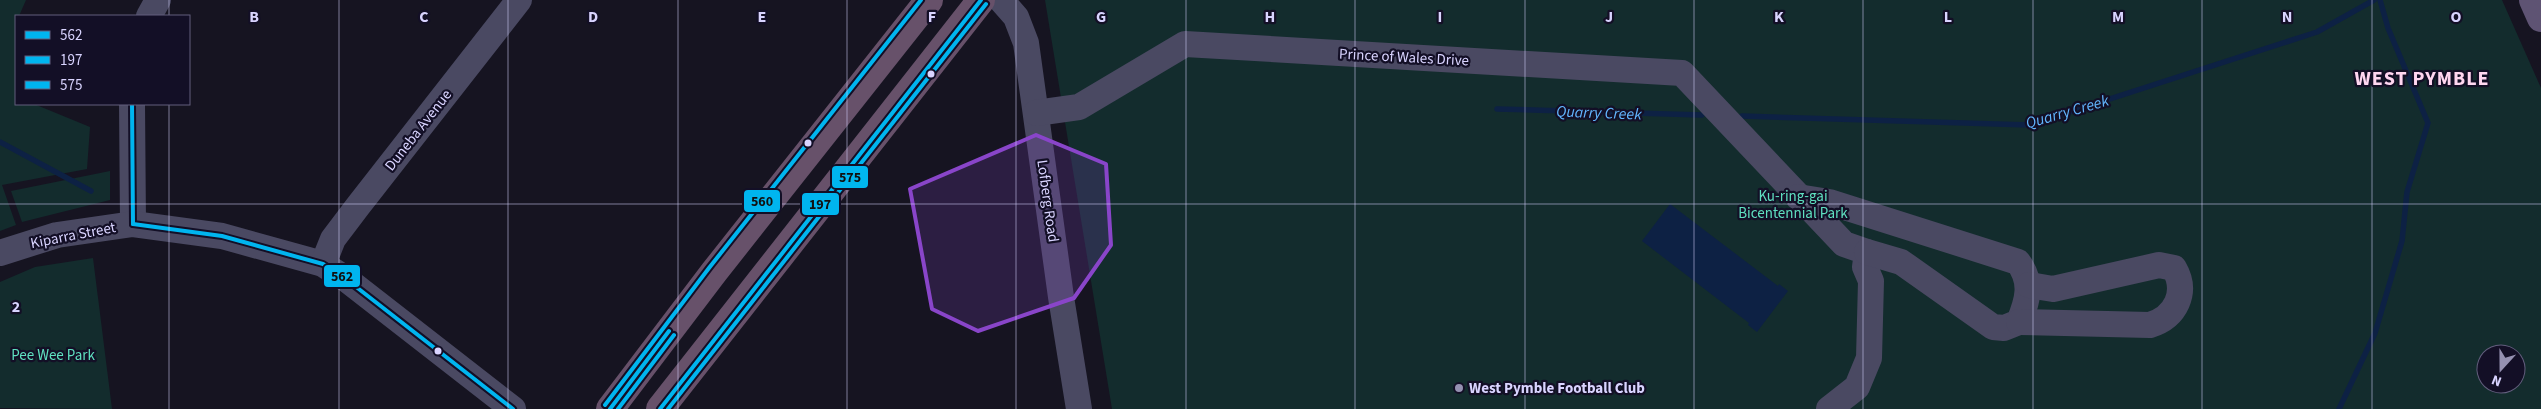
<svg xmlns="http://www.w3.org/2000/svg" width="2541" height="409" font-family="'Source Sans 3',sans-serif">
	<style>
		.green { fill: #132c2d; fill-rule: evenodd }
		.water { fill: #0d2144 }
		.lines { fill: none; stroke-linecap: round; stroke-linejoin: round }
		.stream { stroke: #0d2144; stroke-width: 5.5 }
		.minor { stroke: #4a4962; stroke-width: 26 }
		.major { stroke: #5e5373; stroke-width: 28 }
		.highway { stroke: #67516a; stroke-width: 28 }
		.bus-1-casing { stroke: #130f26; stroke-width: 8 }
		.bus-2-casing { stroke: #130f26; stroke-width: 8 }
		.bus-3-casing { stroke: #130f26; stroke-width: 8 }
		.bus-4-casing { stroke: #130f26; stroke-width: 8 }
		.bus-1 { stroke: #00b5ef; stroke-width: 4 }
		.bus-2 { stroke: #00b5ef; stroke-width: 4 }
		.bus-3 { stroke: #00b5ef; stroke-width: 4 }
		.bus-4 { stroke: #00b5ef; stroke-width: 4 }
		.marked { fill: #8945c9; fill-opacity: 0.2; stroke: #8945c9; stroke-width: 4; stroke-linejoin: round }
		.grid { fill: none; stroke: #d9d4ff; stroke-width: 1; stroke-opacity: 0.55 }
		.bus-dot { fill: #d9d4ff; stroke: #130f26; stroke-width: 2 }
		.poi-dot { fill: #9591b1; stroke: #130f26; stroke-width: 2 }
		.labels { text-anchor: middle; stroke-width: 4.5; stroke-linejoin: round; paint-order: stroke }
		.street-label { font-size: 15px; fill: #d9d4ff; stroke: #130f26 }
		.park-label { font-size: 15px; fill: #5fe0c0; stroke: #130f26 }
		.poi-label { font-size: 15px; font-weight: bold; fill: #d9d4ff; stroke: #130f26; text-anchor: start }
		.water-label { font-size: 16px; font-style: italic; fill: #62b6ff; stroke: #130f26 }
		.district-label { font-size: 20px; font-weight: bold; letter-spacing: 1px; fill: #ffd6f0; stroke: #130f26 }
		.grid-label { font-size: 16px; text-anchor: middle; font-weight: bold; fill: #d9d4ff; stroke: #130f26; stroke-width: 4.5; stroke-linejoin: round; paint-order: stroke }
		.line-badge { stroke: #130f26; stroke-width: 2 }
		.pale-badge-label { font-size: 14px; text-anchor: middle; font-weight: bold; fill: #111 }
	</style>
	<rect width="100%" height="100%" fill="#161421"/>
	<!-- green -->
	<g class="green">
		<polygon points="0,0 26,0 19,16 16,16 16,104 34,104 90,127 87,169 2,185 16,225 0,231"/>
		<path d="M1045 0H2502L2541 88V409H1112ZM2486 354H2516V384H2486Z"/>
		<polygon points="110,171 110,200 22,222 11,191"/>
		<polygon points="93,258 112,409 0,408 0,282 35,267"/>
	</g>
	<!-- water -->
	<polygon class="water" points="1670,204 1778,286 1779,284 1788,291 1757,332 1748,325 1749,323 1642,241"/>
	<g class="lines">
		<!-- stream -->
		<g class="stream">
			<polyline points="1497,109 1702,115"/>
			<polyline points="1742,116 2029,125 2317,32 2374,0"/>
			<polyline points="0,142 91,191"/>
			<polyline points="2339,409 2375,333 2402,241 2407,192 2428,123 2388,28 2380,0"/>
		</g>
		<!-- minor -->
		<g class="minor">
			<polyline points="1001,0 1016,17 1026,43 1061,297 1079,409"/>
			<polyline points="149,16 158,0"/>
			<polyline points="132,104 133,224"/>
			<polyline points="1036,113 1079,107 1185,44 1682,73 1844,244 1867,252 1865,267 1871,281 1869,358 1857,387 1829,409"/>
			<path d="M1798 197 1829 202 2018 262C2033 282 2028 300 2019 322L2004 328 1993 327 1901 262 1867 252"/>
			<polyline points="0,253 57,235 133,224 222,236 323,264 346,279 513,409"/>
			<polyline points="323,264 333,239 358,206 519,0"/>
			<path d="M2019 322 2150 325C2176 317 2188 292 2174 268L2159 265 2053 289 2029 285"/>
		</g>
		<!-- major -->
		<polyline class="major" points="2533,0 2541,18"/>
		<!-- highway -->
		<g class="highway">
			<polyline points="610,409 714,272 929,0"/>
			<polyline points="660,409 981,0"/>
		</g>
		<!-- bus-1 casing -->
		<g class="bus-1-casing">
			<g id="bus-1">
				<polyline points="132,104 133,224"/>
				<polyline points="133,224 222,236 323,264 346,279 513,409"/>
			</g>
		</g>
		<!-- bus-2 casing -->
		<g class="bus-2-casing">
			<g id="bus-2">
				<polyline points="610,409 669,331"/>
				<polyline points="660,409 981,0"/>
			</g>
		</g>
		<!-- bus-3 casing -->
		<g class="bus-3-casing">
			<g id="bus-3">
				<polyline points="618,409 674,335"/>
				<polyline points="668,409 986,4"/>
			</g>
		</g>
		<!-- bus-4 casing -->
		<g class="bus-4-casing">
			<polyline id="bus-4" points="605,405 709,268 921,0"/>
		</g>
		<!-- bus-1 -->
		<use href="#bus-1" class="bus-1"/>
		<!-- bus-2 -->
		<use href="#bus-2" class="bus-2"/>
		<!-- bus-3 -->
		<use href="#bus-3" class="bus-3"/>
		<!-- bus-4 -->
		<use href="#bus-4" class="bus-4"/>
	</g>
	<!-- marked area -->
	<path class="marked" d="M1036 135 1106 164 1111 245 1074 298 978 331 932 309 910 189Z"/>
	<!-- grid -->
	<path class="grid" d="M169 0V16M339 0V409M508 0V409M678 0V409M847 0V409M1016 0V409M1186 0V409M1355 0V409M1525 0V409M1694 0V409M1863 0V409M2033 0V409M2202 0V409M2372 0V409M169 104V409M0 204H2541"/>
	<!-- markers -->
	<g class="bus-dot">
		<circle cx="931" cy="74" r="4.5"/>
		<circle cx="808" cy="143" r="4.5"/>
		<circle cx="438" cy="351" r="4.5"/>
	</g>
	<circle class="poi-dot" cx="1459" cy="388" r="5"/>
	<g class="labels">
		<!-- street labels -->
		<g class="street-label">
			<text transform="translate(1404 57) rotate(3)" y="5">Prince of Wales Drive</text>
			<text transform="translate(418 130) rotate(-52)" y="5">Duneba Avenue</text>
			<text transform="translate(1048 201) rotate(82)" y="5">Lofberg Road</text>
			<text transform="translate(73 235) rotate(-11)" y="5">Kiparra Street</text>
		</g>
		<!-- park labels -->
		<g class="park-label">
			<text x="1793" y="201">Ku-ring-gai<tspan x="1793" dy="17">Bicentennial Park</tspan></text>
			<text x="53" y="360">Pee Wee Park</text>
		</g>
		<!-- poi labels -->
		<g class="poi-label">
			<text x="1469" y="393">West Pymble Football Club</text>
		</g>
		<!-- water labels -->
		<g class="water-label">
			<text transform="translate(2067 111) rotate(-16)" y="6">Quarry Creek</text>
			<text transform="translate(1599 112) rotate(2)" y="6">Quarry Creek</text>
		</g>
		<!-- district labels -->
		<g class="district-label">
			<text x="2422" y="85">WEST PYMBLE</text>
		</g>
	</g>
	<g class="grid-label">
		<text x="254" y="22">B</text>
		<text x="424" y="22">C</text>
		<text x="593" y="22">D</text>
		<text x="762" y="22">E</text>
		<text x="932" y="22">F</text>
		<text x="1101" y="22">G</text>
		<text x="1270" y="22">H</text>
		<text x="1440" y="22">I</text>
		<text x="1609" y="22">J</text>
		<text x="1779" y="22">K</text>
		<text x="1948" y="22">L</text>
		<text x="2118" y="22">M</text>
		<text x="2287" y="22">N</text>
		<text x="2456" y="22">O</text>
		<text x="16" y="312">2</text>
	</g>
	<g class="line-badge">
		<rect x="831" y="165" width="38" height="24" rx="5" fill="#00b5ef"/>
		<rect x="743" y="189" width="38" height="24" rx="5" fill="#00b5ef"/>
		<rect x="801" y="192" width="39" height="24" rx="5" fill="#00b5ef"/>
		<rect x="323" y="264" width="38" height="24" rx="5" fill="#00b5ef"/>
	</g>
	<g class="pale-badge-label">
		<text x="850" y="182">575</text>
		<text x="762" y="206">560</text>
		<text x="820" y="209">197</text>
		<text x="342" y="281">562</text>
	</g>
	<!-- legend -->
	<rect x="15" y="15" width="175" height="90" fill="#130f26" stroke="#625e7d"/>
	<rect x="25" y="31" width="25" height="8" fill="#00b5ef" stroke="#625e7d"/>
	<text x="60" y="40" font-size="15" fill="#d9d4ff">562</text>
	<rect x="25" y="56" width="25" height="8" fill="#00b5ef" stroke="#625e7d"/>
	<text x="60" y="65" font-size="15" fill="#d9d4ff">197</text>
	<rect x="25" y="81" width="25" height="8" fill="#00b5ef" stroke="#625e7d"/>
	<text x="60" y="90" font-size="15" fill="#d9d4ff">575</text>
	<!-- north arrow -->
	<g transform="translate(2501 369) rotate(201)"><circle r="24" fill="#130f26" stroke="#625e7d"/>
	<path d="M0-4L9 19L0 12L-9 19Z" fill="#9591b1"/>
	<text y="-8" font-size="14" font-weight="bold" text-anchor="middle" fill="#d9d4ff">N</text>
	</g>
</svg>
